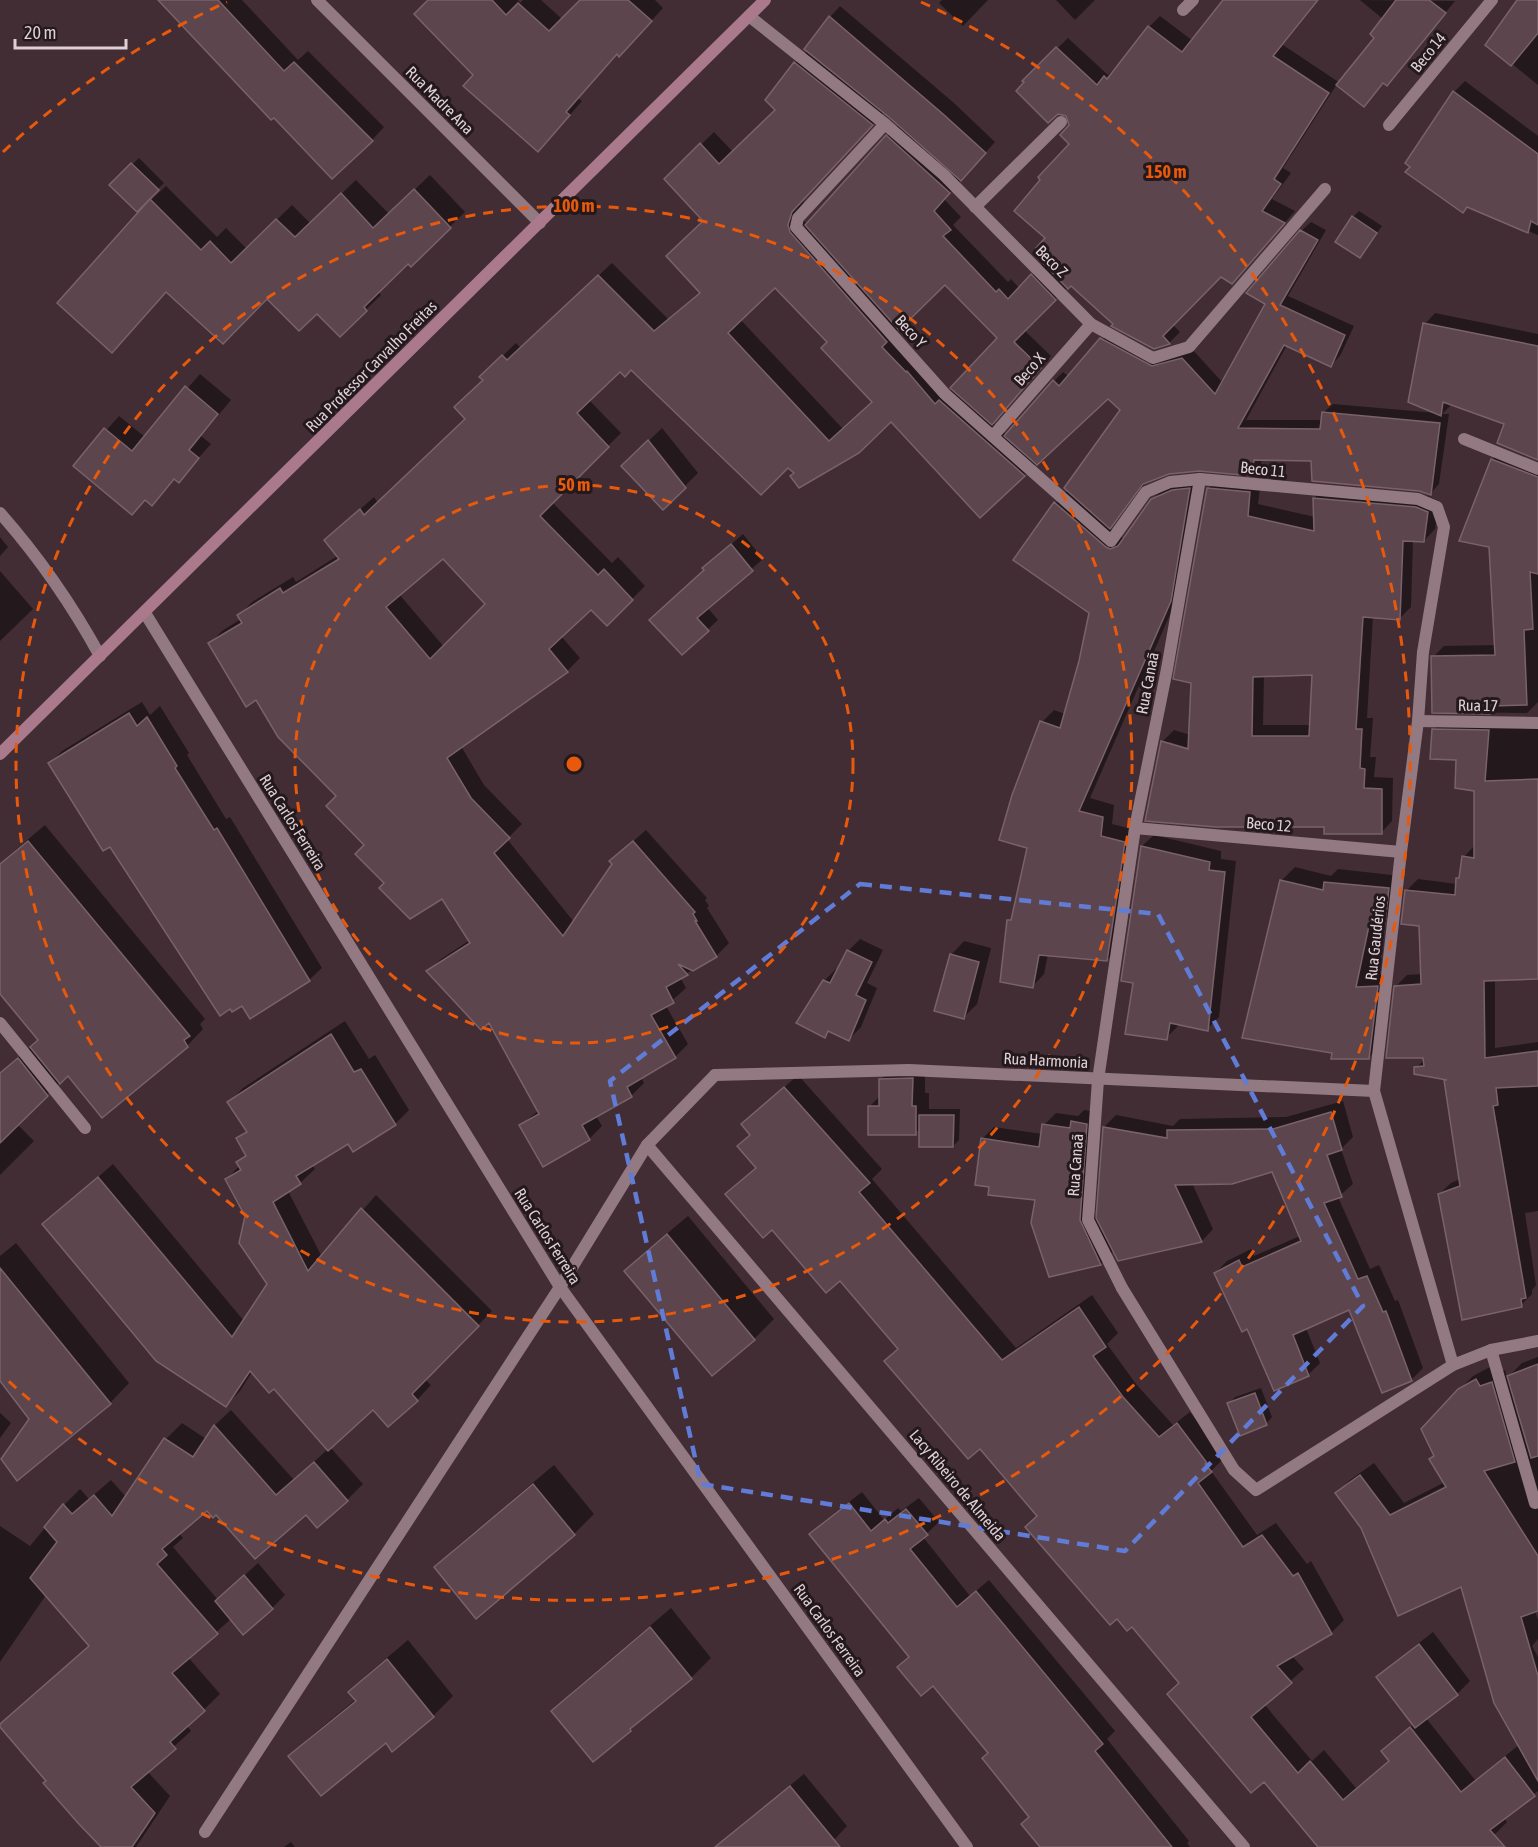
<svg xmlns="http://www.w3.org/2000/svg" width="1538" height="1847" font-family="'Asap Condensed',sans-serif">
	<style>
		.shadow { fill: #0007; fill-rule: evenodd }
		.building { fill: #5c454d; stroke: #7a626a; stroke-width: 1.5; fill-rule: evenodd }
		.lines { fill: none; stroke-linecap: round; stroke-linejoin: round }
		.lane { stroke: #927982; stroke-width: 12 }
		.street { stroke: #927982; stroke-width: 12 }
		.secondary { stroke: #aa7a8c; stroke-width: 12 }
		.marked { fill: none; stroke: #617cd7; stroke-width: 4.5; stroke-dasharray: 12 8; stroke-linejoin: round }
		.ring { fill: none; stroke: #e8590c; stroke-width: 3; stroke-dasharray: 10 8 }
		.labels { text-anchor: middle; stroke-width: 6; stroke-linejoin: round; paint-order: stroke }
		.street-label { font-size: 16px; fill: #dfd0d5; stroke: #23191c }
		.centre { fill: #e8590c; stroke: #23191c; stroke-width: 3 }
		.ring-label { font-size: 18px; text-anchor: middle; font-weight: bold; fill: #e8590c; stroke: #23191c; stroke-width: 6; stroke-linejoin: round; paint-order: stroke }
	</style>
	<rect width="100%" height="100%" fill="#432d35"/>
	<!-- shadow -->
	<g class="shadow">
		<polygon points="161,0 242,0 298,60 308,51 384,127 372,140 274,116"/>
		<polygon points="426,0 518,0 520,3 523,0 541,0 562,19 579,0 655,0 663,8 632,42 617,53 578,98 582,101 551,137 476,75"/>
		<polygon points="942,0 988,0 963,26 939,3"/>
		<polygon points="1056,0 1095,0 1075,20"/>
		<path d="M1225 0H1319L1283 45 1340 83 1376 38 1383 19 1360 0 1455 1 1387 84 1384 82 1337 84 1283 168 1291 173 1272 199 1295 211 1243 271 1221 275 1172 324 1180 332 1169 343 1154 347 1115 324 1071 284 1024 330 1051 356 992 422 1007 435 1054 381 1063 372 1069 377 1111 330 1162 358 1192 349 1223 383 1267 304 1301 231 1311 222 1326 230 1288 296 1354 326 1340 356 1331 365 1287 345 1246 420H1323V413L1333 404 1437 413 1425 324 1435 313 1538 334V458L1506 423 1452 404 1442 414H1449L1439 484 1430 494 1313 459H1262L1261 465 1252 474 1199 469 1168 472 1146 482 1119 518 1109 527 1118 535 1123 538 1126 536 1152 500 1165 487 1201 477 1182 587 1090 798 1114 805 1112 824 1136 830 1119 948 1107 960 1048 954 1044 974 1032 987 1008 921 1014 915 1029 847 1042 722 1054 710 1065 714 1080 661 1090 612 1015 559 1056 503 1068 490 1122 409 1108 397 980 516 891 420 796 473 788 466 631 368 620 370 589 400 621 433 552 502 612 563 618 557 645 586 607 624 591 608 561 636 580 658 567 671 461 746 484 785 522 824 507 839 574 922 614 864 611 861 646 830 707 898 705 900 709 906 707 908 729 943 716 956 680 977 686 988 666 1006 688 1044 675 1057 641 1077 644 1083 631 1096 596 1116 602 1126 589 1139 521 1125 539 1110 489 1020 428 972 441 959 470 940 443 897 386 883 338 796 209 644 222 631 241 619 239 615 252 602 293 577 296 582 339 555 326 540 374 497 378 503 467 418 484 380 481 377 516 343 521 348 612 263 668 319 701 292 705 221 666 179 714 132 733 152 777 110 795 63 808 50 830 17 840 6 954 103 995 142 944 199 961 217 953 225 1008 282 1011 279 1020 289 1048 257 1047 238 1071 144 1068 115 1024 81 1068 38 1108 75 1116 67 1118 68 1149 27 1160 16 1193 41ZM885 111 899 124 806 223 802 219 800 211 805 198ZM945 283 999 338 949 392 894 333ZM776 286 828 342 874 402 843 429 740 319ZM443 557 487 604 444 647 399 594Z"/>
		<polygon points="1519,0 1538,0 1538,85 1488,44"/>
		<polygon points="1465,81 1538,136 1538,235 1468,206 1407,163 1454,92"/>
		<polygon points="139,158 164,183 137,210 111,185"/>
		<polygon points="430,175 465,212 411,264 408,262 378,291 381,295 340,335 318,312 267,297 222,342 151,200 166,186 217,237 226,228 247,249 292,205 310,223 356,180 389,214"/>
		<polygon points="1359,211 1382,226 1360,256 1353,217"/>
		<polygon points="200,374 231,400 201,436 211,444 178,481 175,478 165,490 146,499 132,513 75,466 119,416 145,437"/>
		<polygon points="662,428 698,473 663,508 623,466"/>
		<polygon points="1503,449 1538,463 1538,702 1527,713 1434,712 1433,657 1444,646 1496,645 1492,460"/>
		<path d="M1220 477 1261 481 1258 504 1315 517 1314 498 1326 487 1428 496 1439 501 1435 529 1424 541 1413 540 1411 607 1399 619 1373 616 1367 718H1373L1370 757H1376L1374 777 1393 778 1392 821 1381 833 1326 825 1162 742 1174 730 1190 735 1208 489ZM1314 673 1311 725H1263L1264 675ZM1169 742 1196 750 1195 753 1169 745Z"/>
		<polygon points="743,534 763,559 707,607 718,620 682,653 706,570 704,568"/>
		<polygon points="0,537 8,547 0,556"/>
		<polygon points="0,571 33,609 0,641"/>
		<polygon points="142,702 150,715 160,706 189,753 187,755 226,819 230,817 322,968 309,980 242,1004 110,845 50,763 62,751"/>
		<polygon points="1444,719 1538,721 1538,978 1495,979 1495,1048 1538,1042 1538,1211 1525,1213 1536,1285 1532,1290 1532,1294 1521,1305 1439,1194 1451,1183 1460,1179 1446,1081 1448,1078 1416,1068 1425,1059 1425,1057 1396,986 1407,975 1422,974 1421,925 1406,891 1418,879 1457,884 1458,878 1461,875 1464,857 1475,845 1476,789 1458,758 1433,730"/>
		<polygon points="45,825 205,1019 200,1024 203,1029 187,1046 68,1074 17,1124 34,1141 0,1175 0,1072 40,1040 0,992 0,863"/>
		<polygon points="1154,835 1221,851 1221,859 1236,861 1219,1017 1207,1029 1178,1023 1178,1026 1166,1038 1142,846"/>
		<polygon points="1295,867 1331,876 1338,869 1401,876 1397,908 1384,921 1380,921 1368,975 1390,974 1382,1044 1369,1057 1334,1051 1282,880"/>
		<polygon points="860,939 883,950 867,983 877,988 861,1027 849,1039 830,1030 825,1036 824,981 836,969 838,970 848,951"/>
		<polygon points="964,941 991,948 977,1004 963,1018 951,955"/>
		<polygon points="345,1021 369,1059 375,1055 409,1110 395,1124 349,1142 312,1165 315,1169 300,1183 288,1191 322,1257 376,1195 492,1311 425,1379 431,1385 417,1400 374,1408 330,1447 363,1484 347,1500 306,1513 216,1513 207,1509 179,1533 183,1538 173,1547 218,1600 258,1563 285,1595 272,1608 231,1619 188,1657 220,1694 187,1726 191,1731 147,1771 170,1796 136,1847 103,1847 1,1725 90,1645 46,1595 0,1662 0,1526 30,1546 64,1505 80,1489 89,1499 111,1480 127,1498 166,1439 182,1423 206,1439 215,1425 231,1410 294,1480 328,1449 274,1387 252,1372 240,1391 226,1405 44,1224 113,1164 244,1321 269,1283 247,1215 227,1179 240,1165 238,1162 247,1154 238,1139 247,1130 229,1102 243,1088"/>
		<polygon points="894,1066 925,1066 925,1093 929,1093 929,1109 960,1109 959,1140 953,1146 921,1128 915,1133 869,1107 880,1096 881,1080"/>
		<polygon points="798,1075 882,1169 872,1179 1016,1348 1092,1295 1118,1333 1107,1344 1136,1384 1173,1425 1190,1412 1219,1449 1224,1458 1211,1471 1257,1535 1276,1523 1307,1564 1311,1561 1344,1620 1331,1633 1292,1656 1304,1669 1264,1704 1312,1761 1324,1750 1356,1788 1390,1760 1396,1738 1414,1724 1378,1677 1392,1664 1433,1632 1470,1681 1457,1694 1426,1718 1475,1780 1519,1745 1462,1585 1363,1528 1337,1493 1350,1480 1374,1463 1404,1503 1445,1482 1435,1455 1459,1390 1473,1376 1490,1367 1493,1374 1505,1370 1507,1378 1522,1363 1538,1357 1538,1610 1535,1611 1538,1620 1538,1639 1532,1646 1538,1657 1538,1791 1504,1818 1507,1822 1494,1835 1480,1847 1320,1847 840,1279 727,1194 757,1167 751,1134 743,1124"/>
		<polygon points="1343,1101 1353,1137 1341,1149 1353,1184 1338,1197 1370,1269 1379,1265 1395,1301 1398,1300 1423,1368 1411,1380 1350,1308 1306,1328 1320,1363 1308,1375 1248,1327 1215,1273 1227,1261 1251,1249 1254,1256 1300,1236 1273,1170 1192,1183 1213,1229 1202,1241 1119,1260 1114,1250 1101,1264 1050,1275 1036,1199 990,1186 982,1139 994,1127 1043,1134 1044,1125 1056,1113 1078,1116 1084,1110 1098,1112 1091,1207 1098,1221 1104,1127 1116,1115 1173,1126 1180,1119 1286,1117"/>
		<polygon points="688,1216 774,1319 754,1339 626,1271 646,1251"/>
		<polygon points="16,1243 129,1383 110,1403 53,1449 0,1382 0,1256"/>
		<polygon points="1261,1388 1272,1417 1266,1424 1229,1404 1235,1397"/>
		<polygon points="0,1413 11,1423 0,1438"/>
		<polygon points="554,1465 594,1514 574,1534 436,1568 455,1548"/>
		<polygon points="862,1492 884,1520 898,1508 901,1511 919,1498 939,1522 923,1537 970,1596 989,1580 1115,1731 1107,1739 1189,1841 1187,1843 1190,1847 1041,1847 1031,1816 989,1753 933,1684 899,1667 910,1656 811,1534 823,1522"/>
		<polygon points="671,1608 711,1658 691,1678 644,1716 630,1730 553,1711 573,1691"/>
		<polygon points="408,1640 453,1696 433,1716 386,1741 290,1757 310,1737 356,1699 350,1692 370,1672"/>
		<polygon points="804,1774 847,1826 834,1840 825,1847 723,1847 721,1844 734,1831"/>
		<polygon points="291,1842 295,1847 284,1847"/>
	</g>
	<!-- building -->
	<g class="building">
		<polygon points="158,0 218,0 284,71 294,62 373,141 332,179 274,118 271,120"/>
		<polygon points="428,0 492,0 506,15 518,3 549,31 580,0 628,0 652,21 619,57 617,54 566,112 570,115 538,152 463,86 473,75 414,14"/>
		<polygon points="1223,0 1318,0 1273,56 1329,93 1274,179 1281,184 1262,211 1285,223 1232,284 1221,277 1163,336 1170,344 1154,349 1111,326 1113,324 1071,286 1068,289 1042,262 1046,257 1036,248 1045,238 1014,211 1040,180 1038,177 1069,144 1060,135 1069,125 1066,116 1058,114 1048,123 1016,91 1024,82 1022,81 1056,47 1097,85 1104,76 1107,79 1148,26 1182,52"/>
		<polygon points="1396,0 1429,0 1446,13 1387,86 1383,83 1364,107 1336,85 1374,38 1370,34"/>
		<polygon points="1517,0 1538,0 1538,33 1511,66 1485,45"/>
		<polygon points="829,16 943,114 986,153 961,181 890,118 804,49"/>
		<path d="M794 62 873 125 792 212 788 225 790 232 887 342 882 347 906 372 907 371 935 404 939 400 1025 476 980 518 891 422 859 453 799 488 790 476 794 473 788 468 761 495 631 370 625 377 620 372 577 413 609 447 540 516 598 575 604 569 633 600 607 626 591 610 549 649 568 672 447 758 471 798 510 838 494 853 563 936 612 864 609 861 633 841 695 912 693 914 697 921H695L717 957 693 971 678 964 688 975 666 987 674 1003 651 1015 676 1058 627 1087 632 1097 582 1125 590 1140 543 1167 519 1125 539 1114 489 1023 481 1030 426 971 470 943 442 899 410 919 379 888 384 883 355 854 364 845 326 806 336 796 278 737 256 700 246 707 208 643 242 623 237 615 280 588 283 593 339 559 324 540 360 509 364 515 465 419 454 407 483 380 479 377 502 355 507 360 598 275 654 331 700 293 666 256 703 221 664 179 700 143 719 164 775 110 765 100ZM775 288 827 342 821 348 872 402 829 441 728 333ZM443 559 485 604 430 659 386 607Z"/>
		<polygon points="1453,91 1538,154 1538,225 1531,221 1528,233 1467,207 1463,213 1405,172 1410,167 1405,163"/>
		<polygon points="886,135 950,193 934,211 951,230 943,236 996,292 999,289 1008,299 1031,274 1056,300 1014,342 1041,368 992,425 950,388 997,338 945,285 899,330 805,225"/>
		<polygon points="131,163 159,190 137,212 109,185"/>
		<polygon points="414,189 451,228 411,267 408,264 364,307 367,311 340,337 317,314 299,331 267,299 223,344 166,292 112,353 57,303 150,199 201,250 210,241 231,263 276,219 295,237 341,193 373,228"/>
		<polygon points="1352,216 1377,233 1360,258 1335,242"/>
		<polygon points="1300,230 1318,240 1280,305 1345,335 1331,367 1284,345 1238,428 1320,429 1322,412 1440,423 1431,495 1419,491 1312,481 1311,461 1254,460 1252,476 1199,471 1169,474 1143,484 1110,529 1064,488 1120,410 1108,399 1037,465 1004,436 1053,380 1059,386 1100,338 1152,366 1182,358 1215,394 1265,304 1246,293"/>
		<polygon points="1423,323 1538,346 1538,460 1497,443 1504,424 1443,402 1441,416 1408,402"/>
		<polygon points="185,386 218,414 189,450 199,458 179,483 174,479 152,506 145,500 132,515 73,466 104,428 132,451"/>
		<polygon points="648,440 686,488 663,510 621,466"/>
		<polygon points="1491,459 1538,477 1538,574 1530,572 1533,629 1524,630 1527,705 1491,706 1490,714 1432,713 1431,656 1495,655 1489,547 1459,541"/>
		<polygon points="1190,488 1171,601 1079,811 1103,817 1101,836 1125,842 1107,961 1039,955 1033,988 1000,982 1007,920 1011,920 1027,848 999,840 1012,795 1040,721 1060,728 1079,661 1089,613 1013,560 1054,502 1106,547 1110,549 1118,546 1151,499 1172,490"/>
		<path d="M1207 488 1250 492 1248 516 1314 531 1313 498 1416 507 1428 512 1424 542 1403 541 1400 620 1363 617 1356 729H1362L1360 768 1365 769 1364 788 1382 789V834H1324V827H1216L1145 821 1161 741 1188 749 1191 683 1173 679ZM1312 675 1309 736H1252L1253 677Z"/>
		<polygon points="731,544 753,571 697,618 709,631 682,655 649,620 704,570 702,568"/>
		<polygon points="129,713 137,726 147,717 177,766 175,768 214,830 217,828 310,981 250,1019 242,1006 232,1012 230,1009 220,1016 110,847 103,851 48,763"/>
		<polygon points="1432,729 1489,730 1485,781 1538,779 1538,979 1484,981 1485,1058 1538,1051 1538,1086 1496,1088 1498,1105 1493,1106 1526,1298 1521,1299 1522,1307 1462,1320 1438,1194 1460,1186 1444,1080 1447,1080 1414,1074 1414,1067 1424,1066 1423,1058 1386,1058 1394,986 1421,984 1419,926 1401,924 1405,890 1455,895 1456,878 1459,878 1462,856 1474,858 1474,791 1455,788 1456,760 1430,759"/>
		<polygon points="28,841 190,1036 184,1040 188,1047 102,1118 68,1076 60,1084 30,1047 38,1040 0,994 0,864"/>
		<polygon points="1141,846 1210,862 1209,870 1225,872 1208,1031 1170,1023 1167,1040 1125,1034 1133,983 1121,981"/>
		<polygon points="1280,880 1323,890 1324,882 1389,888 1385,923 1370,921 1356,987 1378,986 1369,1059 1331,1059 1332,1053 1242,1038"/>
		<polygon points="847,950 872,962 856,995 866,1000 849,1041 828,1031 825,1038 796,1023 823,980 830,983"/>
		<polygon points="950,954 979,962 964,1019 934,1011"/>
		<polygon points="331,1034 354,1072 361,1069 396,1125 353,1152 348,1144 296,1176 301,1184 273,1202 308,1271 361,1208 479,1326 412,1394 418,1401 388,1427 373,1410 328,1451 274,1389 269,1393 250,1371 226,1407 156,1361 42,1224 98,1177 232,1337 267,1284 239,1243 245,1216 225,1179 241,1170 236,1162 246,1156 236,1138 247,1132 227,1102"/>
		<polygon points="18,1058 48,1096 0,1143 0,1073"/>
		<polygon points="913,1078 912,1106 916,1106 916,1135 868,1135 868,1106 879,1106 879,1079"/>
		<polygon points="784,1087 870,1183 859,1192 1002,1360 1079,1307 1106,1347 1093,1356 1123,1397 1159,1437 1177,1423 1207,1463 1205,1464 1212,1472 1198,1483 1243,1547 1262,1535 1293,1576 1298,1573 1332,1634 1277,1666 1292,1683 1251,1717 1298,1773 1310,1761 1343,1800 1389,1761 1381,1751 1410,1727 1461,1792 1505,1757 1535,1796 1490,1830 1505,1847 1318,1847 1264,1782 1251,1793 1167,1694 1179,1683 1132,1627 1127,1631 1117,1619 1110,1625 1025,1527 1037,1516 980,1449 968,1459 884,1361 898,1349 840,1281 826,1293 772,1230 763,1238 725,1194 756,1168 737,1146 750,1135 741,1124"/>
		<polygon points="1331,1112 1342,1150 1327,1155 1342,1197 1324,1203 1358,1279 1367,1276 1383,1312 1386,1311 1412,1381 1382,1393 1349,1310 1293,1335 1309,1376 1274,1391 1247,1329 1242,1332 1214,1273 1239,1260 1242,1267 1301,1241 1272,1172 1232,1184 1175,1185 1202,1242 1118,1261 1096,1218 1103,1127 1167,1138 1167,1130 1273,1129"/>
		<polygon points="919,1115 954,1115 953,1147 919,1147"/>
		<polygon points="1071,1121 1087,1124 1080,1220 1101,1265 1049,1277 1031,1223 1035,1200 988,1195 989,1187 975,1185 981,1138 1039,1147 1042,1124 1070,1128"/>
		<polygon points="667,1234 755,1340 712,1376 624,1271"/>
		<polygon points="0,1268 111,1404 17,1481 1,1459 29,1419 0,1381"/>
		<polygon points="1538,1364 1538,1456 1531,1458 1507,1376"/>
		<polygon points="1476,1379 1480,1386 1492,1382 1515,1462 1484,1471 1538,1556 1538,1611 1521,1617 1538,1676 1538,1781 1494,1703 1461,1587 1398,1616 1361,1528 1335,1493 1360,1475 1390,1515 1446,1487 1429,1459 1434,1456 1421,1429 1458,1389"/>
		<polygon points="1255,1393 1267,1425 1240,1436 1227,1403"/>
		<polygon points="214,1425 276,1495 314,1462 348,1501 317,1528 306,1515 255,1559 216,1515 213,1518 207,1511 162,1549 167,1555 157,1564 218,1634 172,1673 205,1711 170,1742 176,1749 131,1787 155,1813 132,1847 101,1847 78,1823 43,1783 46,1781 0,1727 0,1724 89,1646 30,1578 57,1542 44,1527 63,1504 72,1514 94,1495 112,1516 164,1438 193,1457"/>
		<polygon points="533,1484 575,1535 476,1619 434,1567"/>
		<polygon points="849,1503 871,1531 885,1519 888,1523 906,1509 928,1535 910,1549 957,1607 976,1591 1103,1744 1095,1751 1172,1847 1040,1847 1021,1824 1029,1817 982,1758 988,1753 933,1686 921,1696 897,1667 909,1657 809,1534"/>
		<polygon points="244,1575 273,1609 243,1635 215,1601"/>
		<polygon points="650,1627 692,1679 630,1729 631,1731 593,1762 551,1711"/>
		<polygon points="1419,1644 1458,1695 1415,1728 1376,1677"/>
		<polygon points="387,1659 434,1717 392,1752 386,1743 321,1796 288,1756 356,1701 348,1692"/>
		<polygon points="790,1786 840,1847 715,1847"/>
	</g>
	<g class="lines">
		<!-- lane -->
		<g class="lane">
			<polyline points="1183,10 1193,0"/>
			<polyline points="749,16 885,124 944,175 1091,324 1153,358 1189,347 1325,189"/>
			<polyline points="885,124 798,218 796,227 945,394 1111,541 1146,492 1170,482 1200,479 1418,499 1437,507 1444,527 1423,652 1418,721 1401,852 1374,1091 1453,1365"/>
			<polyline points="1389,125 1492,0"/>
			<polyline points="975,207 1061,122"/>
			<polyline points="993,436 1091,324"/>
			<polyline points="1464,439 1538,469"/>
			<path d="M0 513C38 556 72 605 100 656"/>
			<polyline points="1418,721 1538,723"/>
			<polyline points="1135,828 1401,852"/>
			<polyline points="715,1075 909,1070 1374,1091"/>
			<polyline points="1122,1288 1088,1220 1098,1080 1135,828 1167,669 1200,479"/>
			<polyline points="1491,1350 1535,1503"/>
		</g>
		<!-- street -->
		<g class="street">
			<polyline points="317,0 540,223"/>
			<polyline points="145,613 560,1287 967,1847"/>
			<polyline points="0,1023 85,1128"/>
			<polyline points="647,1145 1244,1847"/>
			<polyline points="1122,1288 1234,1470 1256,1490 1453,1365 1491,1350 1538,1341"/>
			<polyline points="205,1832 560,1287 647,1145 715,1075"/>
		</g>
		<!-- secondary -->
		<polyline class="secondary" points="0,754 765,0"/>
	</g>
	<!-- marked area -->
	<path class="marked" d="M860 884 1158 914 1363 1306 1125 1551 701 1484 610 1081Z"/>
	<!-- distance rings -->
	<g class="ring">
		<circle cx="574" cy="764" r="279"/>
		<circle cx="574" cy="764" r="558"/>
		<path d="M3 152A837 837 0 0 1 227 2M921 2A837 837 0 1 1 3 1376"/>
	</g>
	<g class="labels">
		<!-- street labels -->
		<g class="street-label">
			<text transform="translate(1428 52) rotate(-51)" y="6">Beco 14</text>
			<text transform="translate(440 100) rotate(45)" y="6">Rua Madre Ana</text>
			<text transform="translate(1052 261) rotate(45)" y="6">Beco Z</text>
			<text transform="translate(911 331) rotate(48)" y="6">Beco Y</text>
			<text transform="translate(371 366) rotate(-45)" y="6">Rua Professor Carvalho Freitas</text>
			<text transform="translate(1029 369) rotate(-49)" y="6">Beco X</text>
			<text transform="translate(1263 469) rotate(6)" y="6">Beco 11</text>
			<text transform="translate(1147 683) rotate(-79)" y="6">Rua Canaã</text>
			<text transform="translate(1478 705) rotate(1)" y="6">Rua 17</text>
			<text transform="translate(293 822) rotate(58)" y="6">Rua Carlos Ferreira</text>
			<text transform="translate(1269 824) rotate(5)" y="6">Beco 12</text>
			<text transform="translate(1375 938) rotate(-84)" y="6">Rua Gaudérios</text>
			<text transform="translate(1046 1060) rotate(3)" y="6">Rua Harmonia</text>
			<text transform="translate(1075 1165) rotate(-86)" y="6">Rua Canaã</text>
			<text transform="translate(548 1236) rotate(58)" y="6">Rua Carlos Ferreira</text>
			<text transform="translate(958 1485) rotate(50)" y="6">Lacy Ribeiro de Almeida</text>
			<text transform="translate(830 1630) rotate(54)" y="6">Rua Carlos Ferreira</text>
		</g>
	</g>
	<circle cx="574" cy="764" r="9" class="centre"/>
	<g class="ring-label">
		<text x="1166" y="178">150 m</text>
		<text x="574" y="212">100 m</text>
		<text x="574" y="491">50 m</text>
	</g>
	<!-- scale -->
	<path d="M15 39v9h111v-9" fill="none" stroke="#dfd0d5" stroke-width="3"/>
	<text x="24" y="39" font-size="18" fill="#dfd0d5" stroke="#23191c" stroke-width="4.5" paint-order="stroke">20 m</text>
</svg>
